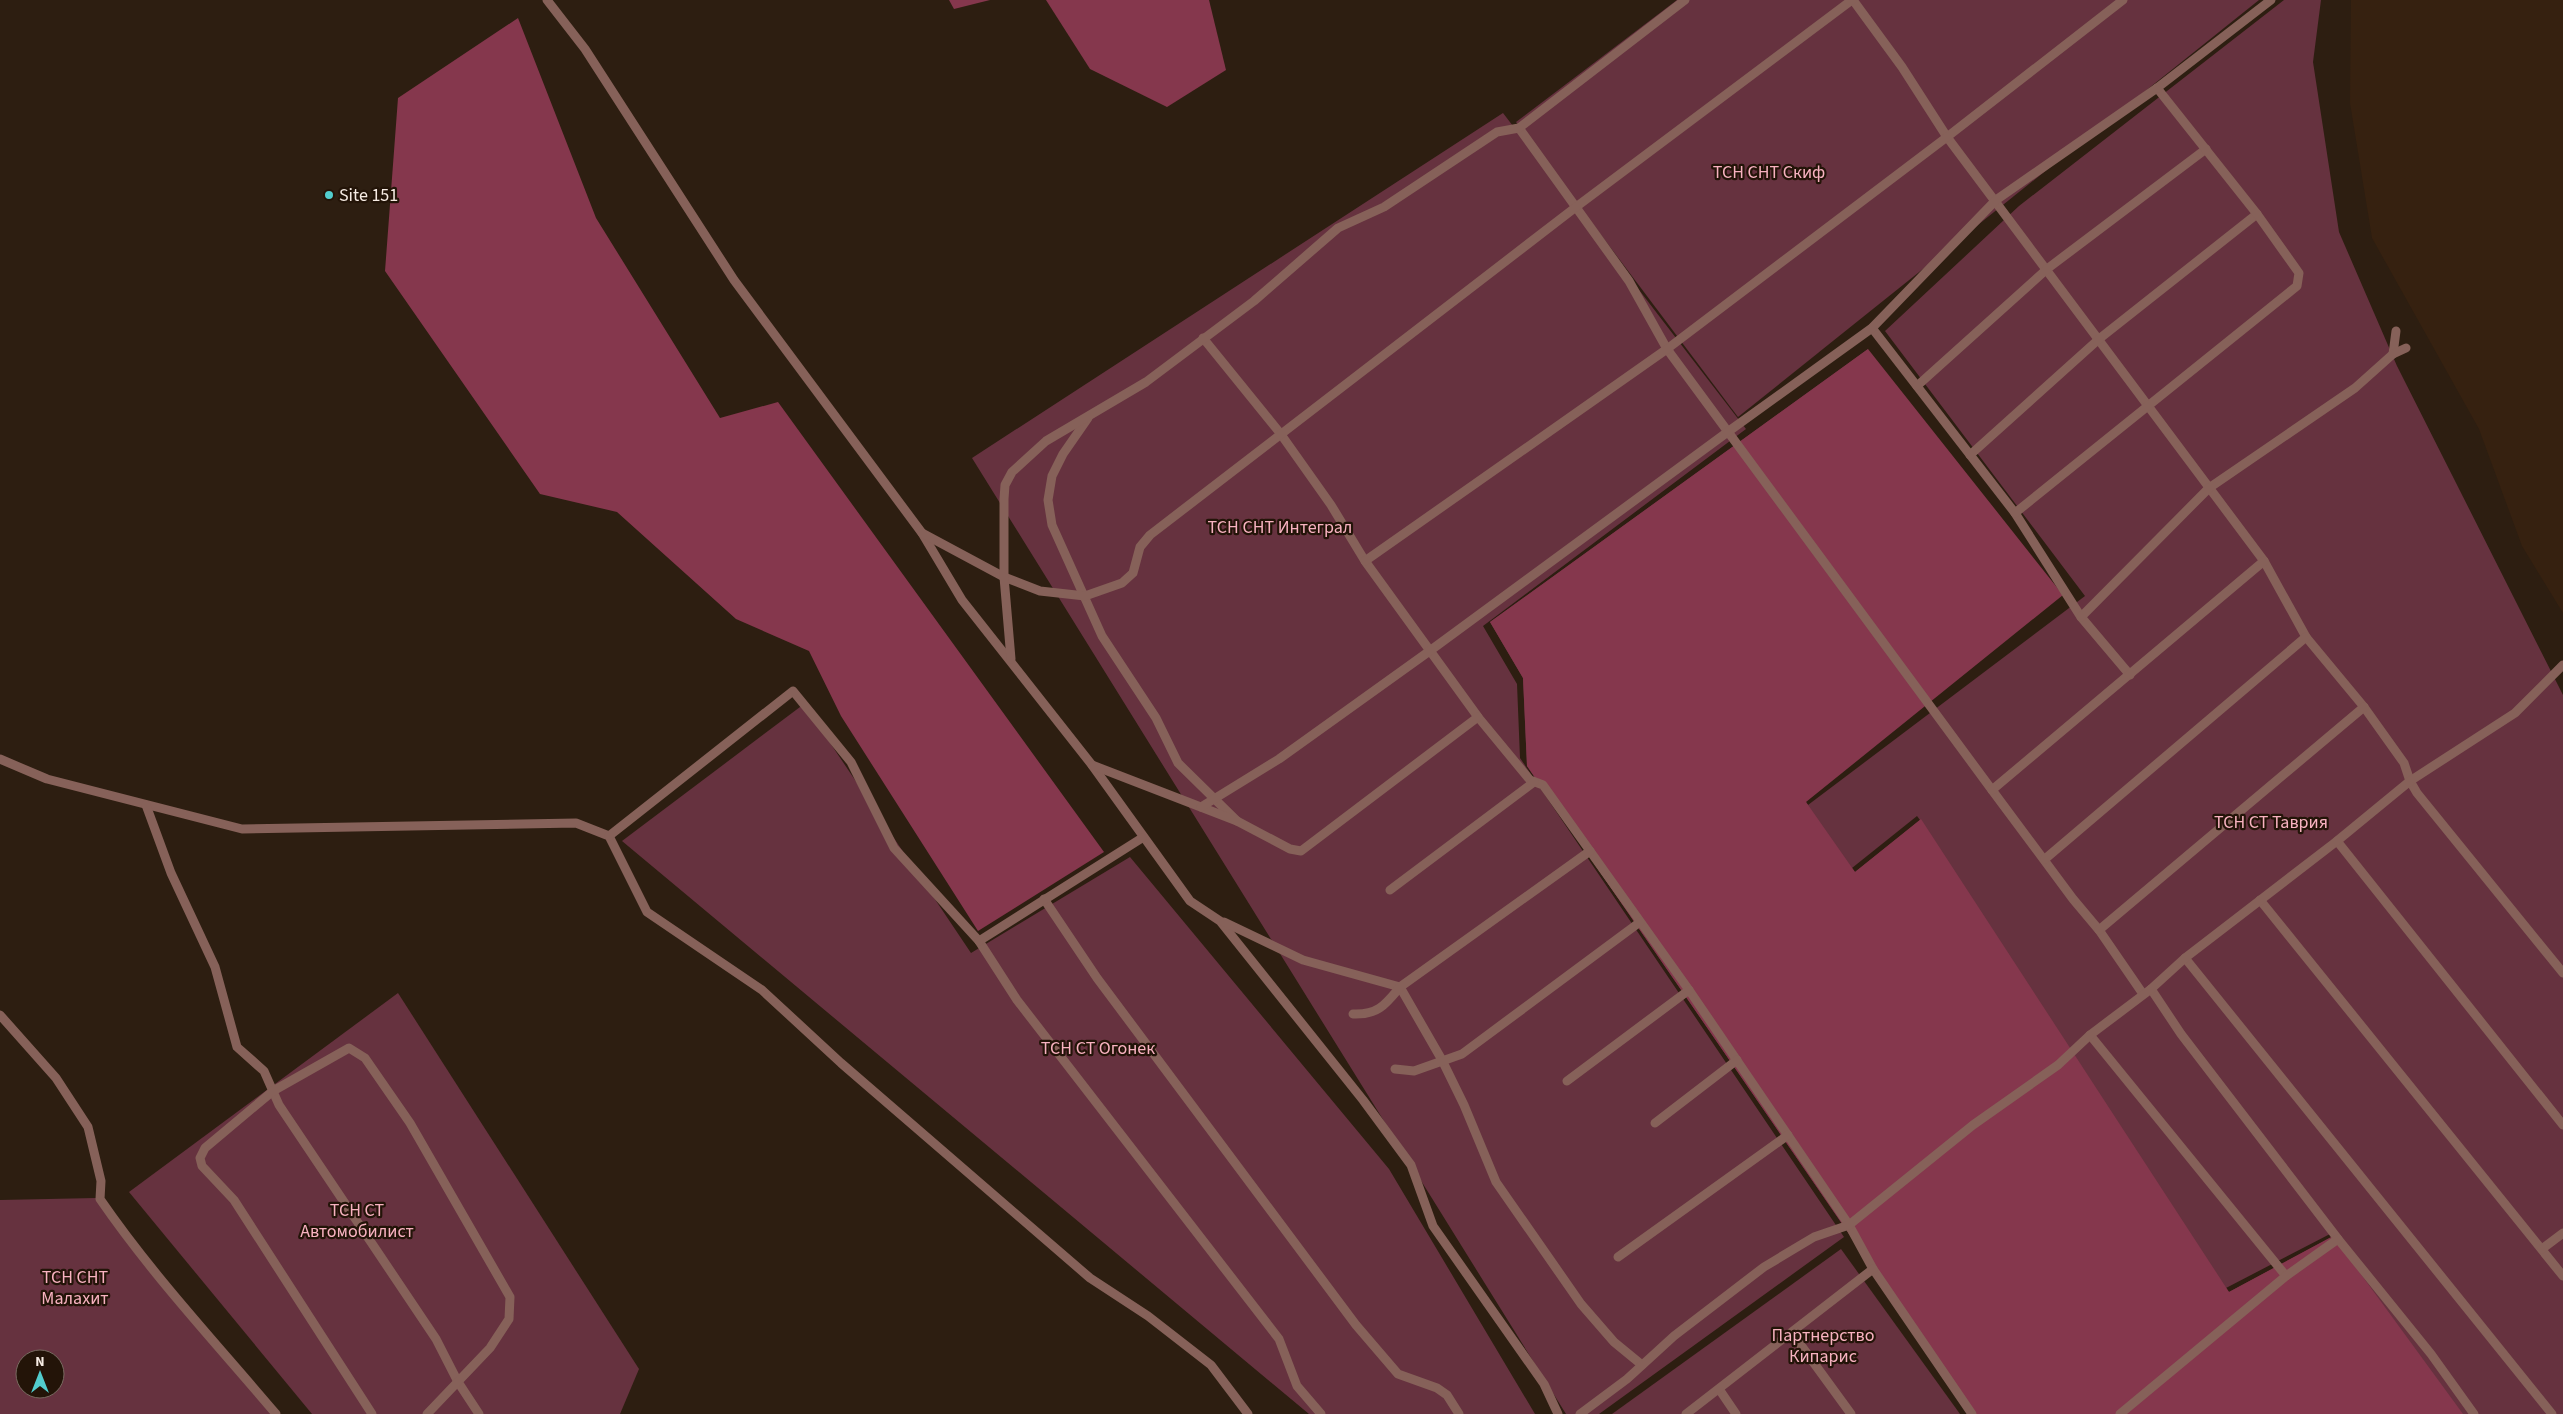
<svg xmlns="http://www.w3.org/2000/svg" width="2563" height="1414" font-family="'Source Sans 3',sans-serif">
	<style>
		.built { fill: #362110 }
		.green { fill: #66323f; fill-rule: evenodd }
		.forest { fill: #85374d }
		.lines { fill: none; stroke-linecap: round; stroke-linejoin: round }
		.minor { stroke: #866159; stroke-width: 9 }
		.poi-dot { fill: #52cdce; stroke: #231408; stroke-width: 2 }
		.labels { text-anchor: middle; stroke-width: 4.5; stroke-linejoin: round; paint-order: stroke }
		.park-label { font-size: 18px; fill: #f8b2c0; stroke: #231408 }
		.poi-label { font-size: 18px; fill: #f7ece4; stroke: #231408; text-anchor: start }
	</style>
	<rect width="100%" height="100%" fill="#2d1e11"/>
	<!-- built -->
	<polygon class="built" points="2351,0 2563,0 2563,613 2522,546 2479,429 2372,238 2350,103"/>
	<!-- green -->
	<g class="green">
		<polygon points="1677,0 2259,0 1738,417 1516,122"/>
		<path d="M2284 0H2321L2313 62 2339 232 2397 366 2563 695V1414H1973L1527 766 1523 678 1490 622 1868 349 1806 802 1808 805 2085 596 1885 331 2019 206ZM1917 816 1920 820 1855 872 1852 868ZM2330 1234 2332 1237 2229 1292 2226 1288Z"/>
		<polygon points="1503,113 1746,429 1483,626 1517,684 1520,758 1844,1237 1599,1414 1566,1414 972,458"/>
		<polygon points="804,704 971,953 1130,857 1389,1169 1535,1414 1309,1414 622,841"/>
		<polygon points="398,993 639,1369 620,1414 312,1414 129,1192"/>
		<path d="M96 1198 279 1414H0V1200ZM25 1359H55V1389H25Z"/>
		<polygon points="1841,1249 1960,1414 1612,1414"/>
	</g>
	<!-- forest -->
	<g class="forest">
		<polygon points="949,0 990,0 954,9"/>
		<polygon points="1046,0 1209,0 1226,70 1167,107 1090,69"/>
		<polygon points="518,18 596,218 720,418 778,402 1104,852 978,931 841,716 809,651 736,619 617,512 540,494 385,271 398,98"/>
		<polygon points="1868,349 2063,595 1806,802 1855,872 1921,819 2229,1292 2333,1236 2463,1414 1973,1414 1527,766 1523,678 1490,622"/>
	</g>
	<g class="lines">
		<!-- minor -->
		<g class="minor">
			<polyline points="547,0 585,49 734,280 922,533 962,600 1092,765 1190,901 1220,921 1363,1100 1411,1165 1433,1226 1544,1384 1558,1414"/>
			<polyline points="1853,0 1902,67 1947,137 2264,561 2306,637 2364,707 2404,763 2410,781 2417,793 2563,973"/>
			<polyline points="1519,128 1629,281 1667,349 1992,790 2073,899 2099,930 2143,994"/>
			<polyline points="1872,328 2015,513 2081,617 2130,675"/>
			<polyline points="1203,338 1280,433 1331,505 1365,561 1478,717 1530,780 1543,785 1689,990 1849,1225 1873,1269 1972,1414"/>
			<polyline points="2393,354 2396,331"/>
			<polyline points="1917,386 2047,269 2206,149"/>
			<polyline points="1088,418 1063,454 1052,476 1048,500 1052,525 1102,636 1156,718 1178,763 1237,821"/>
			<polyline points="1970,455 2099,339 2257,214"/>
			<polyline points="2015,513 2297,286 2299,273 2257,214 2157,88"/>
			<polyline points="922,533 1004,577 1040,591 1085,596 1122,583 1133,573 1140,547 1150,535 1576,207 1852,0"/>
			<polyline points="1365,561 1667,349 1947,137 2123,0"/>
			<polyline points="2081,617 2209,488 2355,388 2393,354 2406,348"/>
			<polyline points="1011,659 1004,577 1004,499 1005,485 1012,472 1046,441 1146,382 1254,301 1338,228 1384,207 1497,132 1519,128 1685,0"/>
			<polyline points="0,759 47,779 242,829 576,823 609,836 647,912 762,990 841,1063 1090,1278 1148,1316 1211,1365 1248,1414"/>
			<polyline points="1092,765 1237,821 1290,849 1301,851 1478,717"/>
			<polyline points="1992,790 2264,561"/>
			<polyline points="146,805 171,873 215,967 237,1047 264,1071 279,1105 436,1339 458,1382 479,1414"/>
			<polyline points="1201,807 1279,759 1431,650 1729,431 1872,328 1996,200 2157,88 2271,0"/>
			<polyline points="609,836 793,691 851,762 894,848 979,941 1017,1000 1279,1339 1297,1386 1321,1414"/>
			<polyline points="2337,841 2563,1125"/>
			<polyline points="2045,859 2306,637"/>
			<polyline points="1390,890 1534,782"/>
			<polyline points="1044,899 1097,978 1356,1325 1398,1374 1437,1388 1447,1395 1459,1414"/>
			<polyline points="2260,900 2563,1276"/>
			<polyline points="1224,922 1303,960 1400,987 1442,1060 1464,1105 1496,1182 1581,1304 1614,1342 1642,1365"/>
			<polyline points="2099,930 2364,707"/>
			<polyline points="979,941 1142,838"/>
			<polyline points="2185,958 2552,1414"/>
			<polyline points="2151,989 2181,1034 2338,1239 2431,1354 2474,1414"/>
			<path d="M1353 1014C1378 1015 1385 1005 1400 987L1590 851"/>
			<path d="M0 1015 56 1078 88 1127 101 1181 100 1199C153 1276 216 1343 276 1414"/>
			<polyline points="2090,1035 2286,1276"/>
			<polyline points="1395,1069 1414,1071 1462,1054 1640,922"/>
			<polyline points="1567,1081 1689,990"/>
			<polyline points="1655,1123 1737,1060"/>
			<polyline points="2542,1249 2563,1233"/>
			<polyline points="1618,1257 1788,1135"/>
			<polyline points="1792,1333 1851,1414"/>
			<polyline points="1719,1389 1736,1414"/>
			<polyline points="372,1414 234,1200 202,1166 200,1158 205,1148 273,1091 349,1048 365,1058 410,1123 510,1297 509,1319 490,1348 427,1414"/>
			<polyline points="1580,1414 1627,1379 1674,1336 1764,1267 1814,1237 1849,1225 1973,1125 2058,1065 2090,1035 2151,989 2185,958 2337,841 2410,781 2515,713 2563,665"/>
			<polyline points="1686,1414 1873,1269"/>
			<polyline points="2120,1414 2286,1276 2338,1239"/>
		</g>
	</g>
	<!-- markers -->
	<circle class="poi-dot" cx="329" cy="195" r="5"/>
	<g class="labels">
		<!-- park labels -->
		<g class="park-label">
			<text x="1769" y="178">ТСН СНТ Скиф</text>
			<text x="1280" y="533">ТСН СНТ Интеграл</text>
			<text x="2271" y="828">ТСН СТ Таврия</text>
			<text x="1098" y="1054">ТСН СТ Огонек</text>
			<text x="357" y="1216">ТСН СТ<tspan x="357" dy="21">Автомобилист</tspan></text>
			<text x="75" y="1283">ТСН СНТ<tspan x="75" dy="21">Малахит</tspan></text>
			<text x="1823" y="1341">Партнерство<tspan x="1823" dy="21">Кипарис</tspan></text>
		</g>
		<!-- poi labels -->
		<g class="poi-label">
			<text x="339" y="201">Site 151</text>
		</g>
	</g>
	<!-- north arrow -->
	<g transform="translate(40 1374)"><circle r="24" fill="#231408" stroke="#786a60"/>
	<path d="M0-4L9 19L0 12L-9 19Z" fill="#52cdce"/>
	<text y="-8" font-size="14" font-weight="bold" text-anchor="middle" fill="#f7ece4">N</text>
	</g>
</svg>
